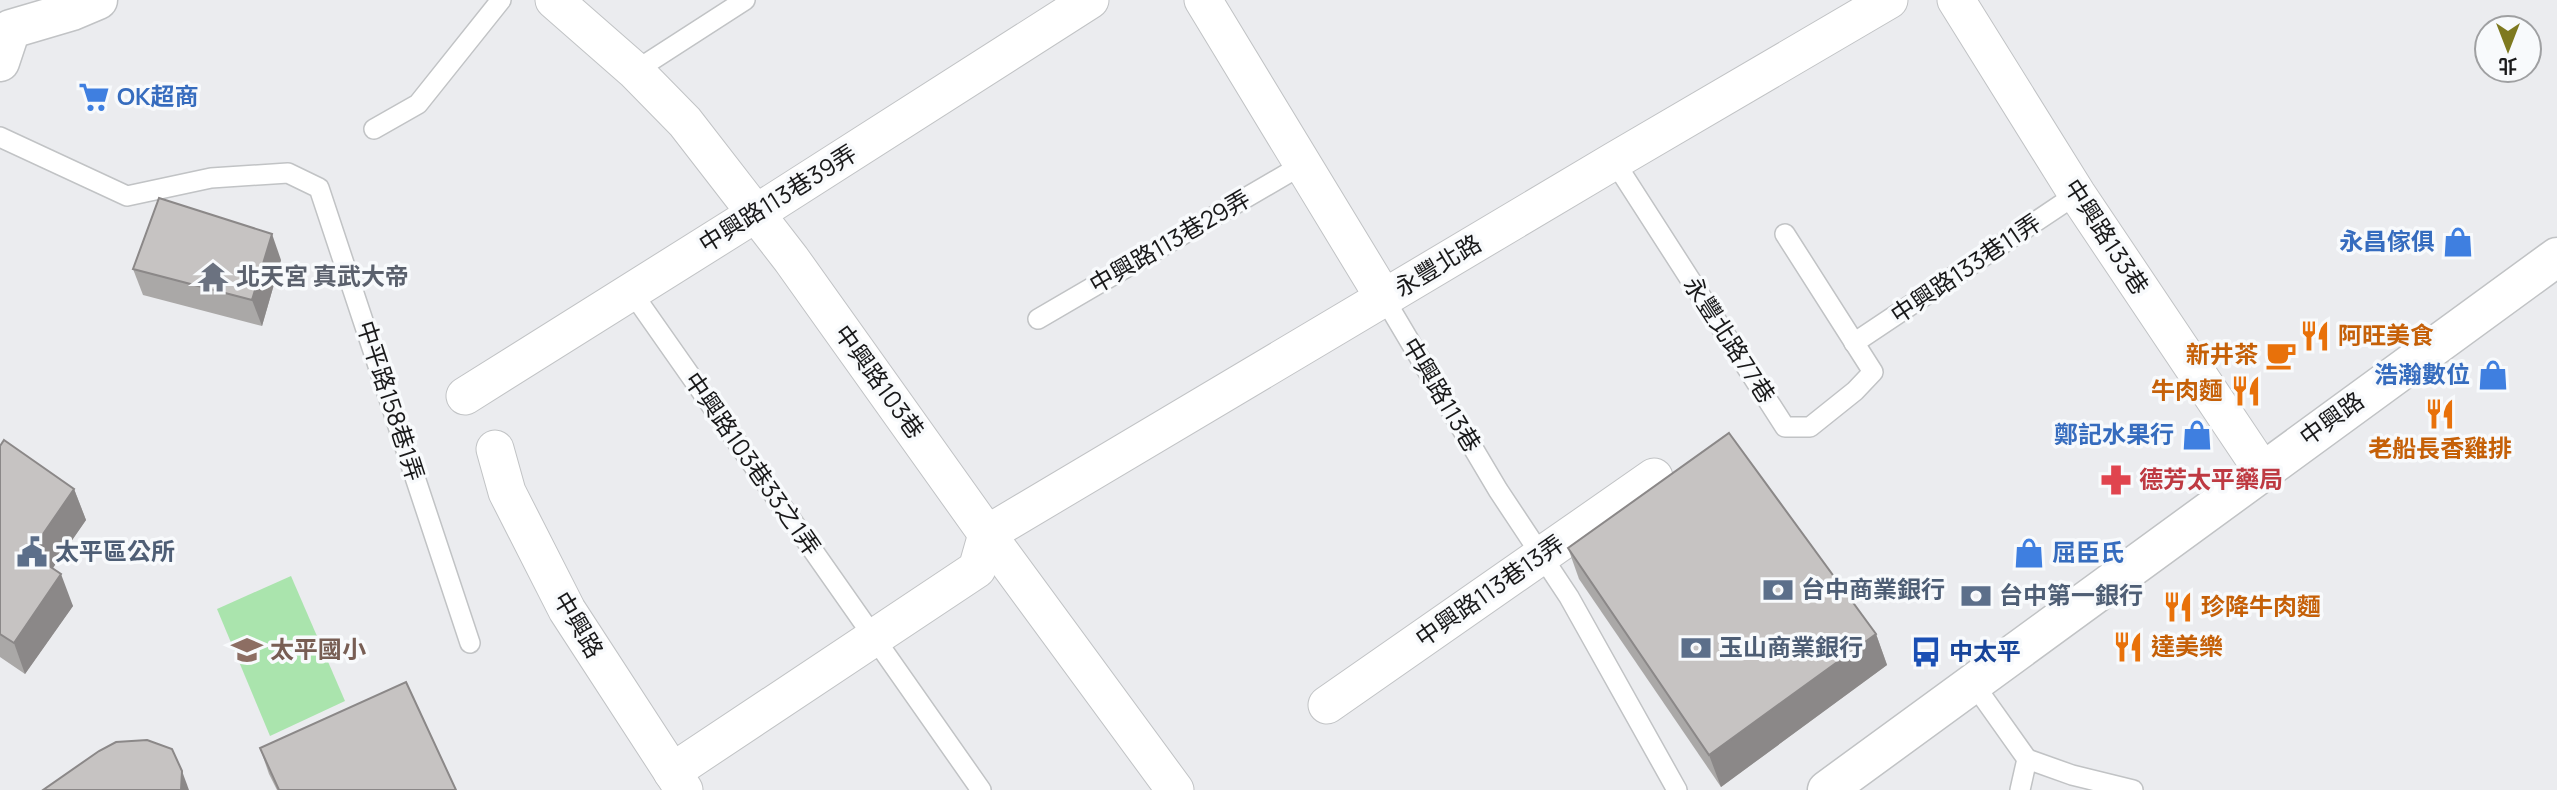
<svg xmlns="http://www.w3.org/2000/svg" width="2557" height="790" font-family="Manrope,'Noto Sans TC',sans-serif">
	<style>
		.pitch { fill: #aae4ad }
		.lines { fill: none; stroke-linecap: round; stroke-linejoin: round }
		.service-casing { stroke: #c1c3c5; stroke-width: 22 }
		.minor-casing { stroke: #c1c3c5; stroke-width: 39 }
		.tertiary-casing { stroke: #c1c3c5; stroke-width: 41 }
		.secondary-casing { stroke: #c1c3c5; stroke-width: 41 }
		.service { stroke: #fff; stroke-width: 19 }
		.minor { stroke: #fff; stroke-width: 37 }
		.tertiary { stroke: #fff; stroke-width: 38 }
		.secondary { stroke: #fff; stroke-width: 38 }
		.wall { fill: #aaa8a7 }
		.shaded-wall { fill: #8b8888 }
		.building { fill: #c6c3c2; stroke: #8b8888; stroke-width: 2 }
		.labels { text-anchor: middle; stroke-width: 7; stroke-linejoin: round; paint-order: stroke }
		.shop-label { font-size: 24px; font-weight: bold; fill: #366cbe; stroke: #f8fafc; text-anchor: end }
		.street-label { font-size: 24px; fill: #19191a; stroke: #f8fafc }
		.worship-label { font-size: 24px; font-weight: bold; fill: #5b616d; stroke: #f8fafc; text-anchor: start }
		.food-label { font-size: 24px; font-weight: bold; fill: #c56008; stroke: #f8fafc; text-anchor: start }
		.health-label { font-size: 24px; font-weight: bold; fill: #be3a42; stroke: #f8fafc; text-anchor: start }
		.service-label { font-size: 24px; font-weight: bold; fill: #4e5e75; stroke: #f8fafc; text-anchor: start }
		.education-label { font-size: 24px; font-weight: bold; fill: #785e54; stroke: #f8fafc; text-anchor: start }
		.transit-label { font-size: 24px; font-weight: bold; fill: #164399; stroke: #f8fafc; text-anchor: start }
	</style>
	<rect width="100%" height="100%" fill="#ebecef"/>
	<!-- pitch -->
	<polygon class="pitch" points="291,576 345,701 270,736 217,609"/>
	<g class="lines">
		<!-- service casing -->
		<g class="service-casing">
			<g id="service">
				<polyline points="635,71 745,0"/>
				<polyline points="374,129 418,104 501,0"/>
				<polyline points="0,137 127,196 211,178 288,173 319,188 470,643"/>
				<polyline points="1614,161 1785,427 1810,427 1855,391 1873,372 1785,234"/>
				<polyline points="631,291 981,790"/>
				<polyline points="1384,298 1498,490 1569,597 1677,790"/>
				<polyline points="1038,319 1302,165"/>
				<polyline points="1854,343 2077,194"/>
				<polyline points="1973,683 2027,759 2020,790"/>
				<polyline points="2027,759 2072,775 2133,790"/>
			</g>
		</g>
		<!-- minor casing -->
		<g class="minor-casing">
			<g id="minor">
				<polyline points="554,0 635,71 685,122 791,259 987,534 1175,790"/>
				<polyline points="1203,0 1384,298"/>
				<polyline points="1956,0 2077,194 2262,470"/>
				<polyline points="465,396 755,214 1090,0"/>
				<polyline points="495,449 507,492 567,610 684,790"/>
				<polyline points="1327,705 1654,477"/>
				<polyline points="672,772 977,569 987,534 1614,161 1889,0"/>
			</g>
		</g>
		<!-- tertiary casing -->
		<g class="tertiary-casing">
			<polyline id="tertiary" points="0,62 11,29 72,11 98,0"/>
		</g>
		<!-- secondary casing -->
		<g class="secondary-casing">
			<polyline id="secondary" points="1827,790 2557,257"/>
		</g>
		<!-- service -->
		<use href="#service" class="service"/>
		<!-- minor -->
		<use href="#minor" class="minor"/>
		<!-- tertiary -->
		<use href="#tertiary" class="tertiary"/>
		<!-- secondary -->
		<use href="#secondary" class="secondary"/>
	</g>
	<!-- wall -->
	<g class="wall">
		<polygon points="281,260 262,326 143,295 133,269"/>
		<polygon points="0,446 74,489 86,520 52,568 73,606 25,674 0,657"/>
		<polygon points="1568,548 1876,634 1887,665 1721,787 1579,579"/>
		<polygon points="260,748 456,790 277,790 269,774"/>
	</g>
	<!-- shaded-wall -->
	<g class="shaded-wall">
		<polygon points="272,234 281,260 262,326 252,300"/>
		<polygon points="74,489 86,520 42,584 30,553"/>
		<polygon points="61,574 73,606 25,674 14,643"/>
		<polygon points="1876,634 1887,665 1721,787 1709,755"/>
		<polygon points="182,771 189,790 181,790"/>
	</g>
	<!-- building -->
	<g class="building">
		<polygon points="159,198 272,234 252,300 133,269"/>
		<polygon points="1729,433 1876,634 1709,755 1568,548"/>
		<polygon points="4,440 74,489 30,553 61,574 14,643 0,634 0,446"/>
		<polygon points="406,682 456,790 279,790 260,748"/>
		<polygon points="147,740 172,749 182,771 181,790 43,790 99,751 116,742"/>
	</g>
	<!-- icons -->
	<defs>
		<g id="supermarket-bare" transform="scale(2.415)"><path d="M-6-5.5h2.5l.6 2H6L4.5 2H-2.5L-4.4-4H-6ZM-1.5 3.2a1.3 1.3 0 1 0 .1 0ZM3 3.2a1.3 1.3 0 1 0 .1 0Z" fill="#3f7fe0" stroke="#f8fafc" stroke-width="2.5" paint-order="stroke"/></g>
		<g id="shop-bare" transform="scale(2.415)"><path d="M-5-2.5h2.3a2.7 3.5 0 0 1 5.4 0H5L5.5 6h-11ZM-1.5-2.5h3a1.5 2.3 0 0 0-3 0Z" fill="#3f7fe0" stroke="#f8fafc" stroke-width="2.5" paint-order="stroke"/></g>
		<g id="temple-bare" transform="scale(2.415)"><path d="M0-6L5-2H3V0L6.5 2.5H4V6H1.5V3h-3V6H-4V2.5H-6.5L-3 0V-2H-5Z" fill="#6b7280" stroke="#f8fafc" stroke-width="2.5" paint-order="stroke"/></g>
		<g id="restaurant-bare" transform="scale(2.415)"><path d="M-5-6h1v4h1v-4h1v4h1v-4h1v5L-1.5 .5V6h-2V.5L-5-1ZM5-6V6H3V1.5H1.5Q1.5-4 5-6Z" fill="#e8710a" stroke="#f8fafc" stroke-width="2.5" paint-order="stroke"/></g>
		<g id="cafe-bare" transform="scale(2.415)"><path d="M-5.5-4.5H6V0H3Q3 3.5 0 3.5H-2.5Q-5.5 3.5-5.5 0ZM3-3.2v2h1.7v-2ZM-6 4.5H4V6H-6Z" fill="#e8710a" stroke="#f8fafc" stroke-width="2.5" paint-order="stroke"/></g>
		<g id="pharmacy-bare" transform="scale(2.415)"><path d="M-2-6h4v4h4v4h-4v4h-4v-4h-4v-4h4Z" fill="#e0444e" stroke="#f8fafc" stroke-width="2.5" paint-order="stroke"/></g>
		<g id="civic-bare" transform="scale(2.415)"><path d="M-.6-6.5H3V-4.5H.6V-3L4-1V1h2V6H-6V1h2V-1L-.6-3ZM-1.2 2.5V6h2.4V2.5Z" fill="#5c6f8a" stroke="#f8fafc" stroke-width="2.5" paint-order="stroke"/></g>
		<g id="bank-bare" transform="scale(2.415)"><path d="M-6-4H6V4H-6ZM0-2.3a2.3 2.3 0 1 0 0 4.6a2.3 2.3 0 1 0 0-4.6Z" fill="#5c6f8a" stroke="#f8fafc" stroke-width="2.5" paint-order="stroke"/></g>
		<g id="school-bare" transform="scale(2.415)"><path d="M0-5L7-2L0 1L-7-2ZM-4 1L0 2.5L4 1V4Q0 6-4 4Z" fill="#8d6e63" stroke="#f8fafc" stroke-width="2.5" paint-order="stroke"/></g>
		<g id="bus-bare" transform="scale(2.415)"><path d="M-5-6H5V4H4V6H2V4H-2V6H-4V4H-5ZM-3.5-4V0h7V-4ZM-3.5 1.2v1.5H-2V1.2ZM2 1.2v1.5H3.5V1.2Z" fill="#1a4fb4" stroke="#f8fafc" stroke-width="2.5" paint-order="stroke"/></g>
	</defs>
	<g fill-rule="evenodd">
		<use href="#supermarket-bare" x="94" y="97"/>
		<use href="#shop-bare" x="2458" y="242"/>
		<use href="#temple-bare" x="213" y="277"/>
		<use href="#restaurant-bare" x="2315" y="336"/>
		<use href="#cafe-bare" x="2281" y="355"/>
		<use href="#shop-bare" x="2493" y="375"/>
		<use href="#restaurant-bare" x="2246" y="391"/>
		<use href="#restaurant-bare" x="2440" y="414"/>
		<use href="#shop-bare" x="2197" y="435"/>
		<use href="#pharmacy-bare" x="2116" y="480"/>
		<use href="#civic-bare" x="32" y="552"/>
		<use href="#shop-bare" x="2029" y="553"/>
		<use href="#bank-bare" x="1778" y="590"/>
		<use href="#bank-bare" x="1976" y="596"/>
		<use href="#restaurant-bare" x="2178" y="607"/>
		<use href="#restaurant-bare" x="2128" y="647"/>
		<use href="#bank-bare" x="1696" y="648"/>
		<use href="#school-bare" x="247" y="650"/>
		<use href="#bus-bare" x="1926" y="652"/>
	</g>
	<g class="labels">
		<!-- shop labels -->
		<g class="shop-label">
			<text x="117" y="105" text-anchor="start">OK超商</text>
			<text x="2435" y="250">永昌傢俱</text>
			<text x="2470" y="383">浩瀚數位</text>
			<text x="2174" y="443">鄭記水果行</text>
			<text x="2052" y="561" text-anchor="start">屈臣氏</text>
		</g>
		<!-- street labels -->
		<g class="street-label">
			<text transform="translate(778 199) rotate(-32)" y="8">中興路113巷39弄</text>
			<text transform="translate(2106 237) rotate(57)" y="8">中興路133巷</text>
			<text transform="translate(1170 242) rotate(-30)" y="8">中興路113巷29弄</text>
			<text transform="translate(1438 266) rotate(-31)" y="8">永豐北路</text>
			<text transform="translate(1966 269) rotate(-34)" y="8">中興路133巷11弄</text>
			<text transform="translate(1729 340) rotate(57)" y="8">永豐北路77巷</text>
			<text transform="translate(879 382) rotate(54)" y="8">中興路103巷</text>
			<text transform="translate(1441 395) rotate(59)" y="8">中興路113巷</text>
			<text transform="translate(390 401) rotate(72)" y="8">中平路158巷1弄</text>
			<text transform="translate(2332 419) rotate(-36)" y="8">中興路</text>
			<text transform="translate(752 464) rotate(55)" y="8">中興路103巷33之1弄</text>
			<text transform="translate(1490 591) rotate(-35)" y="8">中興路113巷13弄</text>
			<text transform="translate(578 625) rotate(59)" y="8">中興路</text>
		</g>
		<!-- worship labels -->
		<g class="worship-label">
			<text x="236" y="285">北天宮 真武大帝</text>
		</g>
		<!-- food labels -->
		<g class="food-label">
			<text x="2338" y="344">阿旺美食</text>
			<text x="2258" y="363" text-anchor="end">新井茶</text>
			<text x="2223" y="399" text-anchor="end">牛肉麵</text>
			<text x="2440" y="457" text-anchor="middle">老船長香雞排</text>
			<text x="2201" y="615">珍降牛肉麵</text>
			<text x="2151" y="655">達美樂</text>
		</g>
		<!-- health labels -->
		<g class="health-label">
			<text x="2139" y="488">德芳太平藥局</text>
		</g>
		<!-- service labels -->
		<g class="service-label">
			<text x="55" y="560">太平區公所</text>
			<text x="1801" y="598">台中商業銀行</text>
			<text x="1999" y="604">台中第一銀行</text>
			<text x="1719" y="656">玉山商業銀行</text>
		</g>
		<!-- education labels -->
		<g class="education-label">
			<text x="270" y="658">太平國小</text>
		</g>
		<!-- transit labels -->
		<g class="transit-label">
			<text x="1949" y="660">中太平</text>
		</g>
	</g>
	<!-- north arrow -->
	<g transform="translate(2508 49) rotate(180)"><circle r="33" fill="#f8fafc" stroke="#9fa0a2" stroke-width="2"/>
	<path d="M0-5L12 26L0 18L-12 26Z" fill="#7e791f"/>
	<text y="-10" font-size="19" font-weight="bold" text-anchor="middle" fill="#19191a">北</text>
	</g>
</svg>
